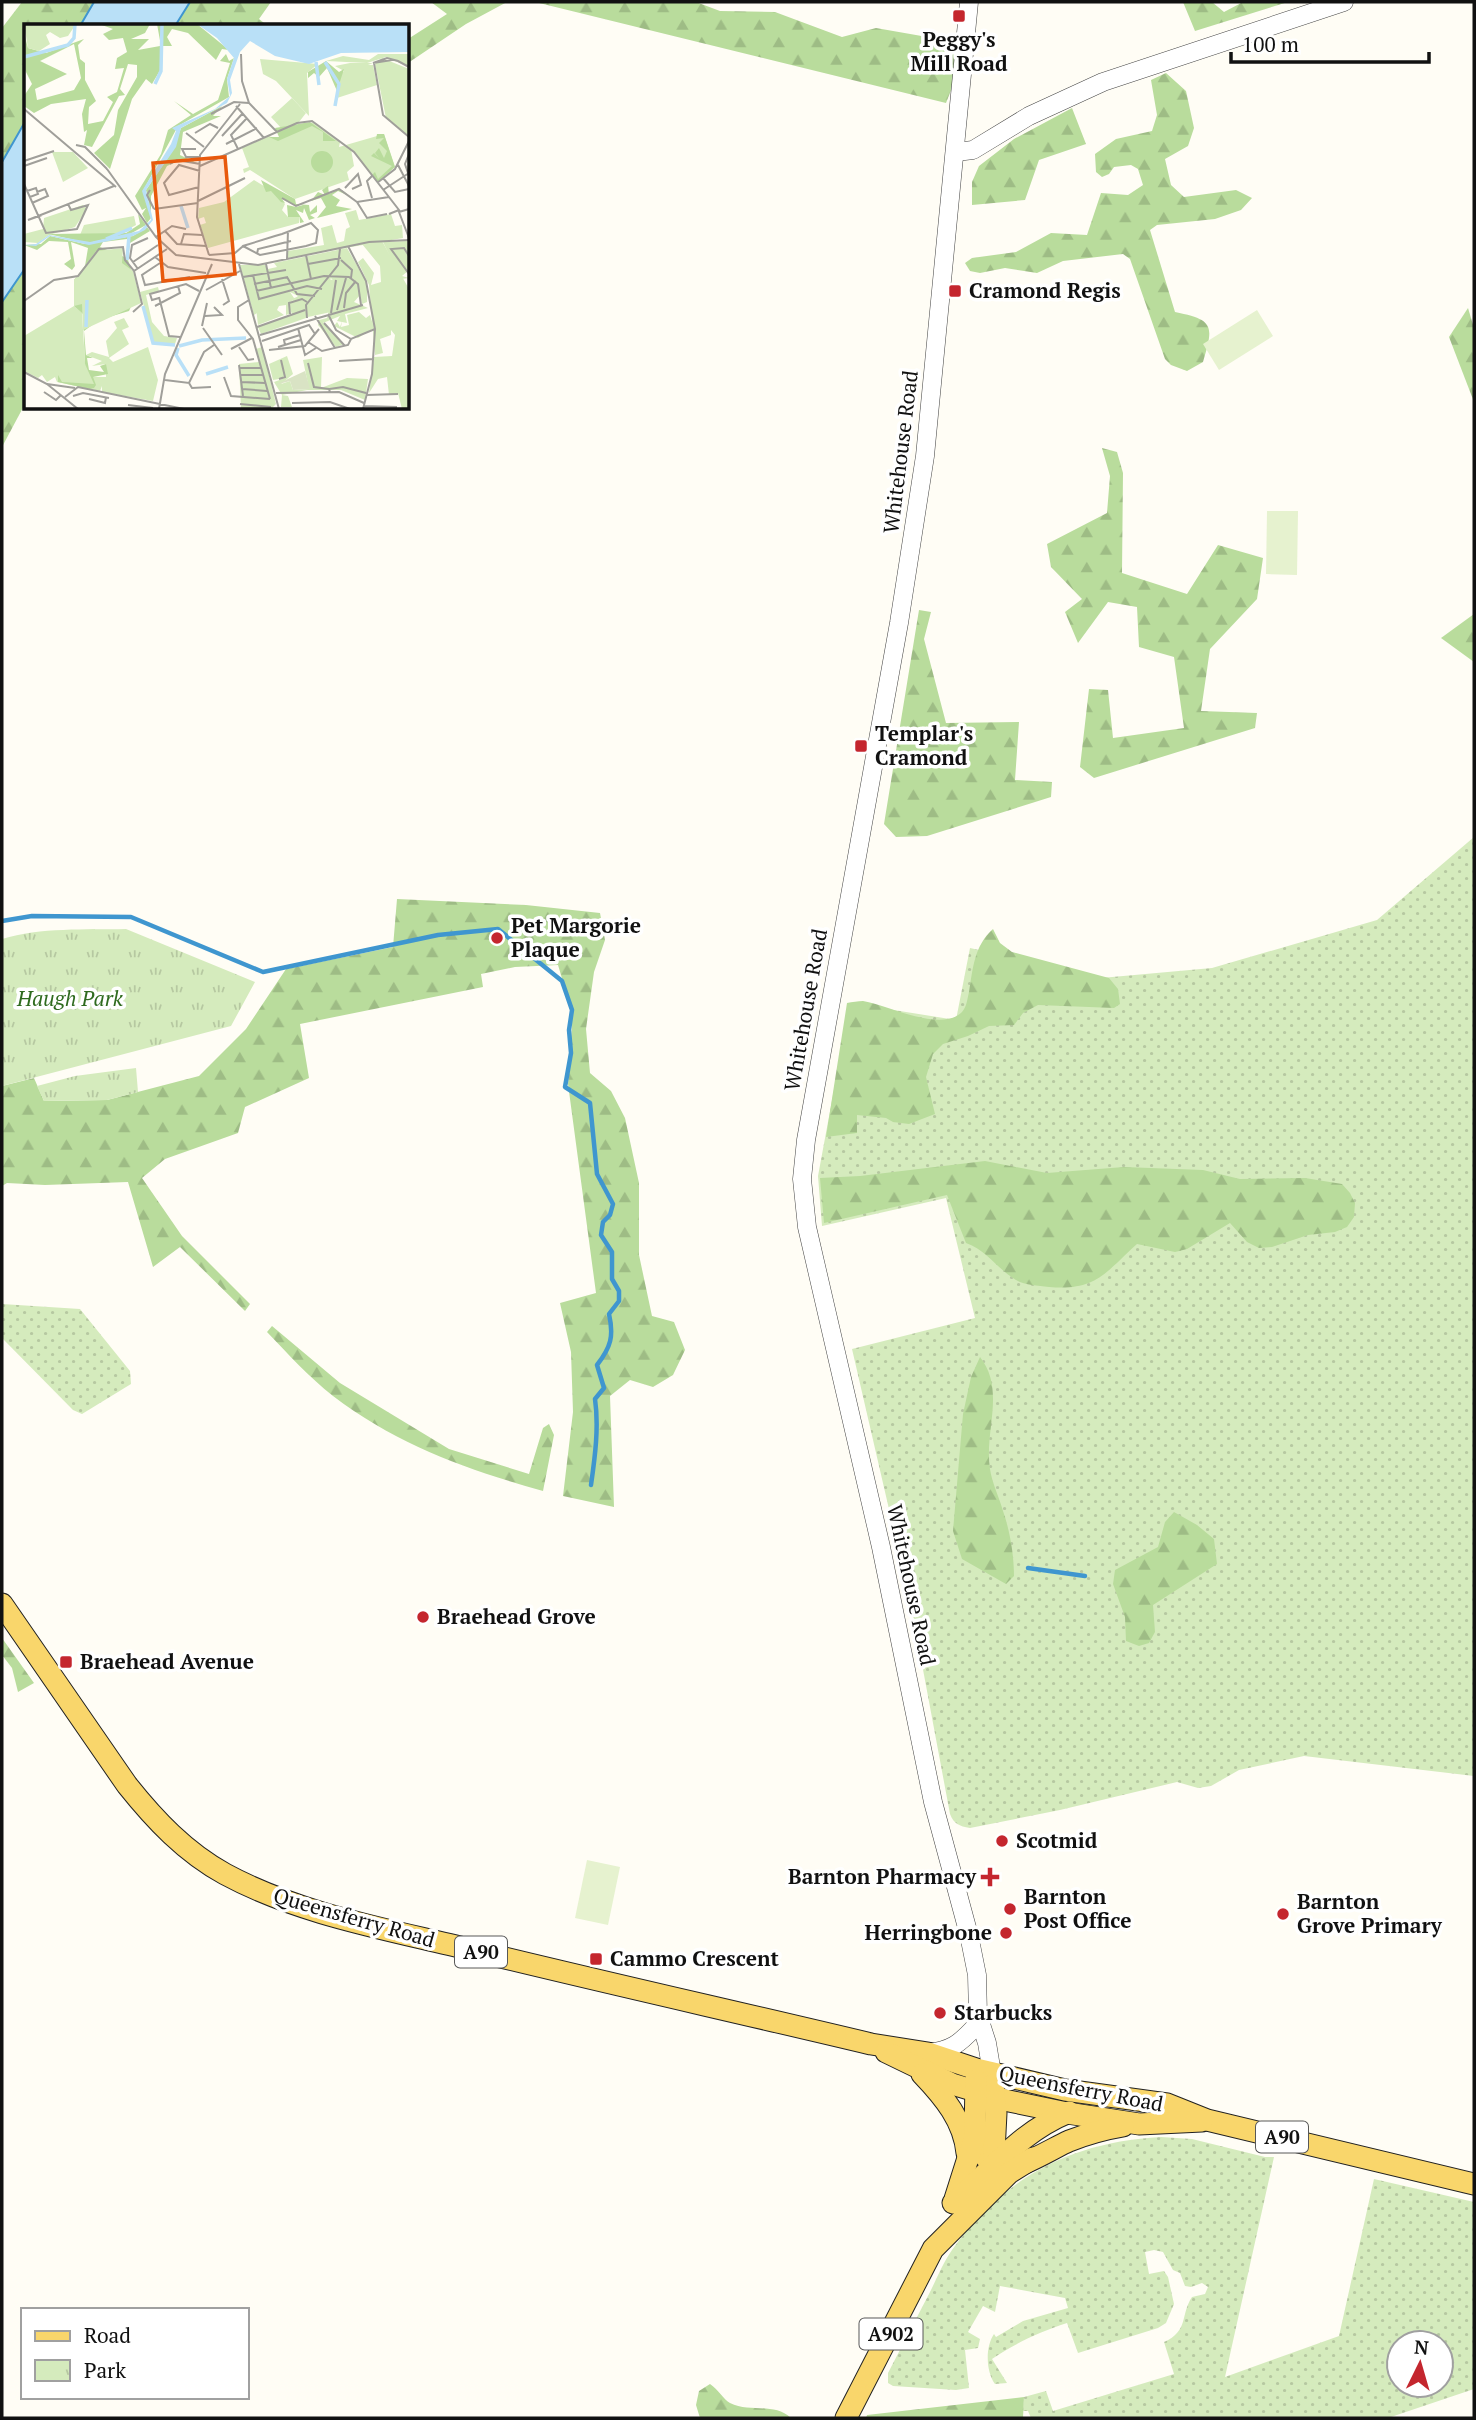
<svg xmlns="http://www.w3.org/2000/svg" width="1476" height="2420" font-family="'PT Serif',serif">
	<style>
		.grass { fill: url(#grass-dots); fill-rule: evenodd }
		.forest { fill: url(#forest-firs) }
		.park { fill: url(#park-tufts) }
		.pitch { fill: #e6f2cf }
		.water { fill: #b9e0f7; stroke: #3f96cf; stroke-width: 2 }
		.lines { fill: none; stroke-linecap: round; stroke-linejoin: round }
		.stream { stroke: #3f96cf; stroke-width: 4.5 }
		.tertiary-casing { stroke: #444; stroke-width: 19 }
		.primary-casing { stroke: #222; stroke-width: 23 }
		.tertiary { stroke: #fff; stroke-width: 18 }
		.primary { stroke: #f9d66b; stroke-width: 21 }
		.poi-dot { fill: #c4262e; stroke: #fff; stroke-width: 2.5 }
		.labels { text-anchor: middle; stroke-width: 7; stroke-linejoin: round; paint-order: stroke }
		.shield { fill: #fff; stroke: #585858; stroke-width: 2 }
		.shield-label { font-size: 19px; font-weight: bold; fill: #111 }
		.poi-label { font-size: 21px; font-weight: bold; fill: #111; stroke: #fff; text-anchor: start }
		.street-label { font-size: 21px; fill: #111; stroke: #fff }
		.park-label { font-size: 21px; font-style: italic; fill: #2f6b1f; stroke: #fff }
		.inset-river { fill: none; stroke: #b9e0f7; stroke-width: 3.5 }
		.inset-road { fill: none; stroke: #a09f9a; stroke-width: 2 }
		.view { fill: #e8590c; fill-opacity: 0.15; stroke: #e8590c; stroke-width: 3.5 }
		.inset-edge { fill: none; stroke: #111; stroke-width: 3.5 }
	</style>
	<defs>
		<pattern id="grass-dots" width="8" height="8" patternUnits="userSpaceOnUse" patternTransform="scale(1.75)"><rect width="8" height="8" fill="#d5ebbd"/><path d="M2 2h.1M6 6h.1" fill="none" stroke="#b6c8a1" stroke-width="1.8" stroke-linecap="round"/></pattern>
		<pattern id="forest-firs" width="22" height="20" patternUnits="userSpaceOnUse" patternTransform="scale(1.75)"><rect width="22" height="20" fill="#b9dc9c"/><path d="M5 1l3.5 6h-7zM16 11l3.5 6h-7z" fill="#9ebc85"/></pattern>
		<pattern id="park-tufts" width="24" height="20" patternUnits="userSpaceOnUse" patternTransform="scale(1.75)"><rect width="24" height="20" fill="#d5ebbd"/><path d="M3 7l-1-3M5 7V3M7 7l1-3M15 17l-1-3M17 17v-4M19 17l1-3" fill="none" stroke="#b6c8a1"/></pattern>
	</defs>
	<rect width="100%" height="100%" fill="#fffdf5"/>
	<!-- grass -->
	<g class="grass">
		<path d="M1474 837V1776L1304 1756 1239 1770 1211 1786 1198 1788 1177 1782 1060 1810 970 1828C959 1826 954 1824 950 1814L910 1600 852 1349 975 1318 946 1198 822 1226 818 1176 850 1003 956 1020 970 948 1101 978 1212 968 1377 920Z"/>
		<polygon points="2,1304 80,1309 130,1371 131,1384 82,1414 73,1410 2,1338"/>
		<path d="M1161 2137 1192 2139 1265 2157H1274L1225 2377 1339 2336 1374 2179 1474 2202V2389L1388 2418H1031L1028 2411H1023L1024 2397 1046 2391 1053 2411 1174 2374 1164 2342C1189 2331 1180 2315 1192 2297L1205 2294 1208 2287 1202 2283 1191 2287 1185 2286 1180 2273 1173 2270 1163 2252 1154 2250 1145 2252 1149 2274 1164 2271 1168 2277 1174 2304 1166 2323 1158 2328 1078 2353 1067 2323C1039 2332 1016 2343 992 2359L1007 2383 995 2384C986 2372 985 2347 994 2334L996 2337 1023 2321 1068 2308 1065 2298 1000 2286 995 2312 983 2306 968 2332 980 2339 978 2348 965 2350 969 2388 956 2390 893 2386 888 2383V2373C902 2346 916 2319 930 2292 937 2278 943 2263 952 2250 1005 2176 1072 2142 1161 2137ZM1399 2343H1441V2385H1399Z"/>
	</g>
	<!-- forest -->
	<g class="forest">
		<polygon points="22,2 94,2 80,26 26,26 26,120 2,162 2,28"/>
		<polygon points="190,2 271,2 259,19 268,26 175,26"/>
		<polygon points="431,2 507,2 466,24 408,63 408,39 447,14"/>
		<polygon points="535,2 696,2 720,11 775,12 842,37 876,28 933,38 957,37 953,85 946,103"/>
		<polygon points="1183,2 1212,2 1224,12 1243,2 1288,2 1195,31"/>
		<path d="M1166 73 1186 91 1194 128 1188 146 1165 159 1171 185 1184 197 1236 190 1252 198 1241 210 1215 219 1157 225 1150 230 1175 312C1214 320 1214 325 1203 362L1187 371 1171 365 1165 359 1130 259 1123 254 1063 261 1037 273 1005 268 980 273 970 271 965 263 972 258 1016 252 1051 233 1087 235 1101 193 1128 195 1143 185 1138 169 1131 165 1114 167 1109 174 1102 177 1096 172 1095 154 1116 139 1152 131 1157 115 1151 80Z"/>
		<polygon points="1072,108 1086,144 1039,160 1025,200 972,205 972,182 979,166 1014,139"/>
		<polygon points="26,267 26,402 2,447 2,302"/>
		<polygon points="1468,308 1474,328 1474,402 1449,337"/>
		<polygon points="1102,448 1117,452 1123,473 1122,573 1187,594 1218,545 1263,558 1257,599 1210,649 1201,711 1257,713 1255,728 1094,778 1080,767 1089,689 1108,690 1113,738 1184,728 1174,657 1139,647 1137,607 1108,602 1078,643 1065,612 1082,599 1051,567 1047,544 1107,513 1110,476"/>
		<polygon points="919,610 931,612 924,639 946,723 1019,722 1015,780 1052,782 1051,797 927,836 896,837 884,824"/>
		<polygon points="1474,614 1474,662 1441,638"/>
		<polygon points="397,899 526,905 600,913 605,940 594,972 586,1029 590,1073 611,1091 625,1118 639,1183 639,1255 652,1316 674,1322 685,1350 673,1375 653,1387 630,1380 610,1396 614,1507 563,1496 573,1412 571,1352 560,1303 596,1293 568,1084 572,1025 569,1002 558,965 515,967 481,974 483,987 300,1024 309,1078 245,1107 238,1133 165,1159 142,1178 182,1236 250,1304 245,1311 180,1247 153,1267 128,1182 45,1185 7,1183 2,1186 2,1086 34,1078 44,1101 107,1100 199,1076 246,1029 286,969 393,947"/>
		<path d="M993 929 1000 943 1012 952 1109 978 1118 989 1120 1004 1114 1008 1038 1005 1023 1013 1014 1025 989 1026 968 1036 943 1044 933 1054 926 1077 935 1114 909 1124 893 1122 886 1118 857 1115V1133L826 1137 847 1003C852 1002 858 1001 863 1001 888 1005 941 1033 962 1012 967 1006 967 1000 969 992 973 968 974 946 993 929Z"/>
		<path d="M985 1161 1047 1173 1124 1167 1203 1170 1240 1179 1305 1178 1342 1184 1350 1193 1355 1203 1354 1217 1347 1227 1335 1232 1308 1235 1272 1247 1259 1248 1247 1242 1230 1223 1187 1249 1175 1252 1137 1244C1105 1273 1096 1291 1049 1287 1036 1285 1024 1286 1013 1278 996 1267 986 1250 966 1243L947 1195 824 1223 820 1178 860 1176Z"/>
		<path d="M272 1326 340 1383 449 1449 529 1474 543 1428 549 1424 554 1435 543 1491C465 1469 398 1445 333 1396 309 1377 288 1354 267 1332Z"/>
		<path d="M980 1357C1006 1390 984 1431 990 1469 992 1483 999 1497 1003 1511 1010 1531 1014 1555 1014 1576L1006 1584 962 1559 953 1531 963 1414 971 1377Z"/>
		<polygon points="1174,1512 1197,1525 1214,1539 1217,1564 1153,1605 1155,1632 1149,1643 1139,1646 1126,1641 1125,1617 1113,1584 1115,1570 1158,1547 1165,1522"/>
		<polygon points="2,1638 34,1683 18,1692 12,1668 2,1655"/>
		<path d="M710 2384C718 2389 724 2400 730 2403 750 2413 774 2402 791 2418H700L696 2405 699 2391Z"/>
		<polygon points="1024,2397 1023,2418 866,2418 867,2415"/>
	</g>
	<!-- park -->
	<g class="park">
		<path d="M126 929 255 982 231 1026 2 1086V939C41 927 85 930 126 929Z"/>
		<polygon points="136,1068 138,1092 107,1100 44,1101 37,1086 75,1076"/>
	</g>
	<!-- pitch -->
	<g class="pitch">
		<polygon points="1257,310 1273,336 1219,370 1203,344"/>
		<polygon points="1267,511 1298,511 1297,575 1266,574"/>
		<polygon points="587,1860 620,1867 608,1925 575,1918"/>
	</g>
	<!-- water -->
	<g class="water">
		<polygon points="94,2 190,2 175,26 80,26"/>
		<polygon points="26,120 26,267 2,302 2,162"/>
	</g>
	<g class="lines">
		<!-- stream -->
		<g class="stream">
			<path d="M2 921 32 916 131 917 263 972 438 935 498 929 562 981 572 1010 569 1030 571 1053 565 1087 590 1103 597 1174 613 1204 610 1215 603 1222 601 1235 612 1252V1279L619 1291V1301L609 1314C614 1336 611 1347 597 1365L604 1388 595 1399C599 1427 595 1457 591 1485"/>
			<polyline points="1028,1568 1085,1576"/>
		</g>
		<!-- tertiary casing -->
		<g class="tertiary-casing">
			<g id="tertiary">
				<polyline points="969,2 925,456 899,623 806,1140 802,1179 807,1227 881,1547 933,1802 969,1935 977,1975 978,2015 987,2043 992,2073"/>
				<polyline points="956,152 973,150 1029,116 1103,82 1344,2"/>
				<path d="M928 2053C952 2050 959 2044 975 2027"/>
			</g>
		</g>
		<!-- primary casing -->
		<g class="primary-casing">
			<g id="primary">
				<path d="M2 1604 127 1785C155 1820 185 1852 225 1874 299 1914 386 1929 468 1949 602 1982 737 2012 871 2044L928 2053 976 2069 1065 2090 1167 2104 1207 2120 1474 2184"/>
				<polyline points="886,2052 952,2084 1009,2101 1067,2113 1139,2124 1202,2121"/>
				<path d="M922 2074C944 2097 964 2121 967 2153"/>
				<path d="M975 2136C980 2151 987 2165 1003 2168 1019 2170 1053 2148 1069 2141 1087 2134 1105 2129 1123 2126"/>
				<polyline points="993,2172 996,2113 993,2085"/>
				<polyline points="955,2199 975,2136 976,2080"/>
				<path d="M953 2203C994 2169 1018 2133 1069 2112"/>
				<polyline points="846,2418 933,2249 1009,2173 1033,2158"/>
			</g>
		</g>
		<!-- tertiary -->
		<use href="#tertiary" class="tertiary"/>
		<!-- primary -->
		<use href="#primary" class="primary"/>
	</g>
	<!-- markers -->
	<g class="poi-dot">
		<rect x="952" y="9" width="14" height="14" rx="3.5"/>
		<rect x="948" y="284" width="14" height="14" rx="3.5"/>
		<rect x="854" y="739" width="14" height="14" rx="3.5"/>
		<circle cx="497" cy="938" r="7"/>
		<circle cx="423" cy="1617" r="7"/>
		<rect x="59" y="1655" width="14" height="14" rx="3.5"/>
		<circle cx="1002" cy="1841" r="7"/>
		<path d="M986.5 1866.5h7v7h7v7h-7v7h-7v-7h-7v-7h7z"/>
		<circle cx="1010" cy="1909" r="7"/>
		<circle cx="1283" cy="1914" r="7"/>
		<circle cx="1006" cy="1933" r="7"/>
		<rect x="589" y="1952" width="14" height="14" rx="3.5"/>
		<circle cx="940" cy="2013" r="7"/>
	</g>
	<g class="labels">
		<!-- shield labels -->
		<g class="shield">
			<rect x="455" y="1936.5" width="52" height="31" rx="5"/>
			<rect x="1256" y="2121.5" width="52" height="31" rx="5"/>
			<rect x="859.5" y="2318.5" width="63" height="31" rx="5"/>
		</g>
		<g class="shield-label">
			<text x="481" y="1959">A90</text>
			<text x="1282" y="2144">A90</text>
			<text x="891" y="2341">A902</text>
		</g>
		<!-- poi labels -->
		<g class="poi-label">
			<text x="959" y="47" text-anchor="middle">Peggy's<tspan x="959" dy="24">Mill Road</tspan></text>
			<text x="969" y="298">Cramond Regis</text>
			<text x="875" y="741">Templar's<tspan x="875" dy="24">Cramond</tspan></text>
			<text x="511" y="933">Pet Margorie<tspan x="511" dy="24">Plaque</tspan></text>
			<text x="437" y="1624">Braehead Grove</text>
			<text x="80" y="1669">Braehead Avenue</text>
			<text x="1016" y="1848">Scotmid</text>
			<text x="976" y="1884" text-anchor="end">Barnton Pharmacy</text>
			<text x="1024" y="1904">Barnton<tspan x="1024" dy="24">Post Office</tspan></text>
			<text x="1297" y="1909">Barnton<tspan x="1297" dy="24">Grove Primary</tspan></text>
			<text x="992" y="1940" text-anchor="end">Herringbone</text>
			<text x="610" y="1966">Cammo Crescent</text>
			<text x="954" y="2020">Starbucks</text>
		</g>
		<!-- street labels -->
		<g class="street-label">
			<text transform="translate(901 452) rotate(-83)" y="7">Whitehouse Road</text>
			<text transform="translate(806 1010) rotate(-80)" y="7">Whitehouse Road</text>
			<text transform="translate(911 1585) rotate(78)" y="7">Whitehouse Road</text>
			<text transform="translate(354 1918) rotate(16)" y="7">Queensferry Road</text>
			<text transform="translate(1081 2089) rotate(11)" y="7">Queensferry Road</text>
		</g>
		<!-- park labels -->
		<g class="park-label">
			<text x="70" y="1006">Haugh Park</text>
		</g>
	</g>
	<!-- overview -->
	<g transform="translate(24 24)">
		<rect width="385" height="385" fill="#fffdf5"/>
		<path d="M358 34 385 45V112L362 94 351 40ZM349 39 344 41H316H349L353 61 313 74V53L320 47 311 42 326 39ZM268 74 282 89 275 98 258 105 247 93ZM289 98 316 118 315 123 360 110 371 143 353 158 327 125 330 142 323 148 325 156 271 175 226 146 220 149 219 145 225 143 218 124 245 112 253 115ZM28 128H49L64 144 39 158ZM230 156 253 170 261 180 258 186 264 193H276L275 199 184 224 176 201 182 199 180 193 174 195 175 184 200 178ZM59 181 63 185 51 203 25 211 14 219 0 218V210L19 205 20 194ZM110 192 112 201 96 210 56 211 60 201ZM383 217 385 246 378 252 385 254 377 255 359 218ZM323 224 343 259V278L338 280 336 271 330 278 344 284 321 290 323 299 313 297 316 292 299 299 320 320 312 323 294 301 295 296 303 294 312 260 307 254 282 294 237 310 234 303 268 290 264 281 274 272 266 268 230 291 216 241H241L244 245 253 243 250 239ZM134 263 135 267 122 271 128 298 140 312 153 314 151 320 130 319 116 268ZM50 282 58 289 61 339 68 353H82V340L68 342 78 337 62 331 68 328 85 333 82 317 93 304 90 298 100 294 105 303 98 306 105 320 85 334 89 338 124 323 134 356 129 377 78 368V362L76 367 33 358 31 353 23 358 18 351 14 354 0 347V312ZM335 288 342 294 346 291 350 304 334 314 310 302 313 298 316 303 318 297 317 303 325 301 323 291ZM238 323 252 380 247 385H217L215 340 235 338 232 325ZM263 332 269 350 257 360 266 357 269 366 285 365 279 336 298 333 297 364 323 354 344 355 341 376 317 366H283L258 371 264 372 268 383H257L258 371 250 358 261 354 249 356 245 340Z" fill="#d5ebbd"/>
		<path d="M75 0H126L121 9 107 15H125L114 26 136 22 138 43 128 60 122 55 108 75 86 145 70 129 90 111 94 86 113 53V41L104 40 96 65 101 71 95 72 68 123 60 121 63 106 60 108 58 90 62 75 27 80 10 89 0 82V72L8 60 0 44V9L4 24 22 29 60 15 54 21 56 35 61 39V56L72 77 65 83 64 100 79 97 89 78 83 73 93 68 100 44 91 45 93 34 103 28 99 14 85 16 79 10 89 5ZM50 20 57 54 50 66 13 76 11 65 43 50 16 37ZM133 0H173L205 26 198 25 192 36 164 9 148 5 143 13 148 22H137ZM202 30 205 37 210 34 203 55 205 73 154 102 119 167 127 194 123 199 118 190 122 184 118 186 111 172 137 130 144 106 167 91 150 77 169 90 194 76 206 39 196 37ZM302 37 315 48 320 45 313 67 303 44 295 53 290 49 284 54V48ZM198 82 189 92H197L159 108 156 131 175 140 154 137 143 142 127 172V189L122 166 149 126 157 104ZM286 98 312 117H299V108L288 102 254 117 245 113H255L251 104ZM353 110H360L371 143 354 158 348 151 351 148 354 155 368 142 347 132 350 129 355 134 351 129 355 124 360 134 363 127 355 119 360 114 352 115ZM287 138a11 11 0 1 1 22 0a11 11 0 1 1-22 0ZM237 156 271 175 272 180 285 181 286 188 293 181V188L286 191 291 194 285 196 280 184 279 189 272 186 280 198 276 199V193H264L263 181 272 183 279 181H270L258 175 261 179 257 178 247 167 242 168ZM304 162 305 170 313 166H318L327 173 314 167 308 171 316 176 312 182 328 185 293 194 302 183 297 174 287 177 294 168 301 171 298 166ZM114 190 122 201 106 210 64 219 24 210 102 209 116 200ZM123 203 126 207 106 219 104 236 114 268 105 287 75 296 60 307 62 331 69 334H63L65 346 80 348 76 342 82 340 84 350 69 353 72 361 70 364 65 365 34 358V351L38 358 70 360 61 340 59 290 50 282V256L61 242 64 224 47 218 51 242 48 246 40 240 47 235 44 218 25 217 13 226 0 221 17 220 26 212 61 220 109 212ZM103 215V234L76 223 79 218Z" fill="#b9dc9c" fill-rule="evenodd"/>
		<path d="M281 347 286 365 269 366 266 357 251 361Z" fill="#d9e3c4"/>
		<path d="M0 0H52L44 12 36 14 26 8 22 11 26 20 15 27 4 24ZM354 30H385V43L362 33 343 39 302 37 319 32 345 36ZM236 35 294 40 283 49 285 92 252 57 239 50ZM332 186 335 196 367 190 371 202 378 201 379 214 264 234V227L300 221 297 204 308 201 313 219 320 217 322 205 326 203 321 189ZM358 217 385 265V385H378L374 369 365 371 363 353 354 355 345 369 350 333 368 332 371 311 367 306V311L356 315 359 329 351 331 345 261 334 238 339 234 350 249 347 261 357 258 356 242 338 220ZM99 224 98 239 109 247 117 279 59 306 58 280 50 282V256L72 227ZM305 255 312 257 307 288 284 293 282 281ZM266 268 270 274 279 271 266 278 265 290 262 291V281L255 282 253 286 260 291 234 301 231 275Z" fill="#d5ebbd"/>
		<path d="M173 0H385V28L317 29 285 40 251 32 226 17 216 28 206 56 208 69 203 79 157 104 152 123 122 166 129 196 121 206 109 212 65 221 26 212 12 222 0 221 12 220 25 211 66 218 115 207 127 196 118 167 147 120 152 107 148 104 191 85 206 72 203 55 210 34 193 14Z" fill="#b9e0f7"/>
		<path class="inset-river" d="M0 33 44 21 50 14 51 0M292 38 295 61M301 38 315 60 311 82M131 60 137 47 138 0M157 182 164 204M82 215 108 204M103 236 105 212M119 282 129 319 151 321M62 303 63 276M155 322 178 316 222 314M154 324 152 331 165 352M182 350 204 343"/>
		<path class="inset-road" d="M217 30 218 57 225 79 253 108M368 36 349 39 363 34 374 37 385 43M350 39 359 91 385 113M212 82 240 114M0 85 92 163M187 90 210 78 225 79M162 109 180 123M171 109 186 100 194 104M198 112 219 89M202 120 233 104M52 121 61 123 83 145M172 125H158L162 133H176M214 125 207 111 223 94M0 137 30 127M146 140 153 136 176 140M374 141 385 162M0 142 23 134M176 142 273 99 288 97 330 128 375 186 365 190M83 145 132 213 152 231 234 241 345 218 385 216M385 152 381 140 385 130M359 154 371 168 385 165M353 159 371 145 385 117M0 160 22 209 53 205 64 181 47 186 44 180M175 163 145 171 140 159 155 141 176 147M321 164 334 150 337 161 328 165M126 166 123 171 130 185M359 166 385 149M3 167 12 164 14 170 6 173M258 174 272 182 315 165 333 178 365 173M348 174 343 157 348 152M174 177 221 154M333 178 343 194 363 190M8 179 24 172 21 165 13 168M130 185 174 179M385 185 375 188 385 214M18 191 4 196 90 162M141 207 153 220 182 222M132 213 148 202 162 205M157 220 160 210 178 211M324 222 342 257 351 305 348 350 339 385M233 230 234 225 267 217M185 231 211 229 218 223 219 222 251 212 258 210 287 199 294 206 292 219 282 222 236 231 219 222M185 231 173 193 176 131 216 80M282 231 287 255M131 233 144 243 182 249M263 235 264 207M317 236 328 246 327 254M109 238 134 221M136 239 118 251 121 261 166 253M215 240 255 385M242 240 247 264M284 240 317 234M114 245 106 234 108 221 124 214M385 250 367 225 380 224 385 232M229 251 235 275 283 262 298 265M219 253 262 246M263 253 273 270 291 272M198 255 205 277 199 281M230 260 264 253M182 266 216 247M232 267 300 252 325 253 334 260 337 281M135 273 145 312 156 313M135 274 128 276 126 270 162 260 175 267M225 276 214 283V296L229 315 246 375M0 277 30 256 54 252 75 225 99 223 101 236 110 247 143 225M131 282 156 269 154 262M320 284 322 269 332 257M313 286 322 254M109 288 118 280 110 247M307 289 312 256M266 290 265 279 278 275 283 278M304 290 312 306 327 315 351 305M181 292 198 291 190 283M291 292 311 324M283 294 282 281 314 241 316 225M300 299 321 322M178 302 183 279M233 303 281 286M179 304 198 331M274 304 281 331 292 324M236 311 339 281M238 317 285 301 291 310M284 318 298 327 324 321 327 315M261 321 260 316 276 311M215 323 224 336 230 335M254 323 277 316M207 325 228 314M245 326 281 322 295 305M315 337 349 335M284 339 290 363 305 365M215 341 219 372M215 344H237M0 348 23 360 54 385M216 351H239M200 353 207 372 246 375M255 355 261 353 257 336M141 356 165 359 180 328 190 321M217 358 241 359M165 359 168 364 187 363M23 360 51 364M218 365 243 367M20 368 32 376 37 371M306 368 305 365 319 363 342 369M252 369 315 368 340 379M342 371 374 370M49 372 59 369 85 374M41 373 54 363 160 385M65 375 81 379 82 373M268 379 306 378 326 385M216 380 247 383M104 381 129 384M340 382 373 383M135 385 141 350 188 240"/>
		<path class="view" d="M201 133 211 250 139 257 129 139Z"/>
		<rect width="385" height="385" class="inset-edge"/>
	</g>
	<!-- border -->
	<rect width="1476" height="2420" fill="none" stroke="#111111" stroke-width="7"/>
	<!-- legend -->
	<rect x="21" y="2308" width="228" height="91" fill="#ffffff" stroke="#a0a0a0" stroke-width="2"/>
	<rect x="35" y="2331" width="35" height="10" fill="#f9d66b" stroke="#a0a0a0" stroke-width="2"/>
	<text x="84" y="2343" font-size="21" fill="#111111">Road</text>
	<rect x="35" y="2360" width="35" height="21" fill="url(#park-tufts)" stroke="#a0a0a0" stroke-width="2"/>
	<text x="84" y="2378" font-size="21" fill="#111111">Park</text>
	<!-- north arrow -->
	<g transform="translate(1420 2364) rotate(5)"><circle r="33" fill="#ffffff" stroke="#a0a0a0" stroke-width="2"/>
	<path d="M0-5L12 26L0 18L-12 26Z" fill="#c4262e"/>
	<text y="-10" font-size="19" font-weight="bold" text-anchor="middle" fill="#111111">N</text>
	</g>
	<!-- scale -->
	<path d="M1231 52v10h198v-10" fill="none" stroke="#111111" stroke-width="3.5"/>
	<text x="1242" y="52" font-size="21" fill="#111111" stroke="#ffffff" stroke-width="5" paint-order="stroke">100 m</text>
</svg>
